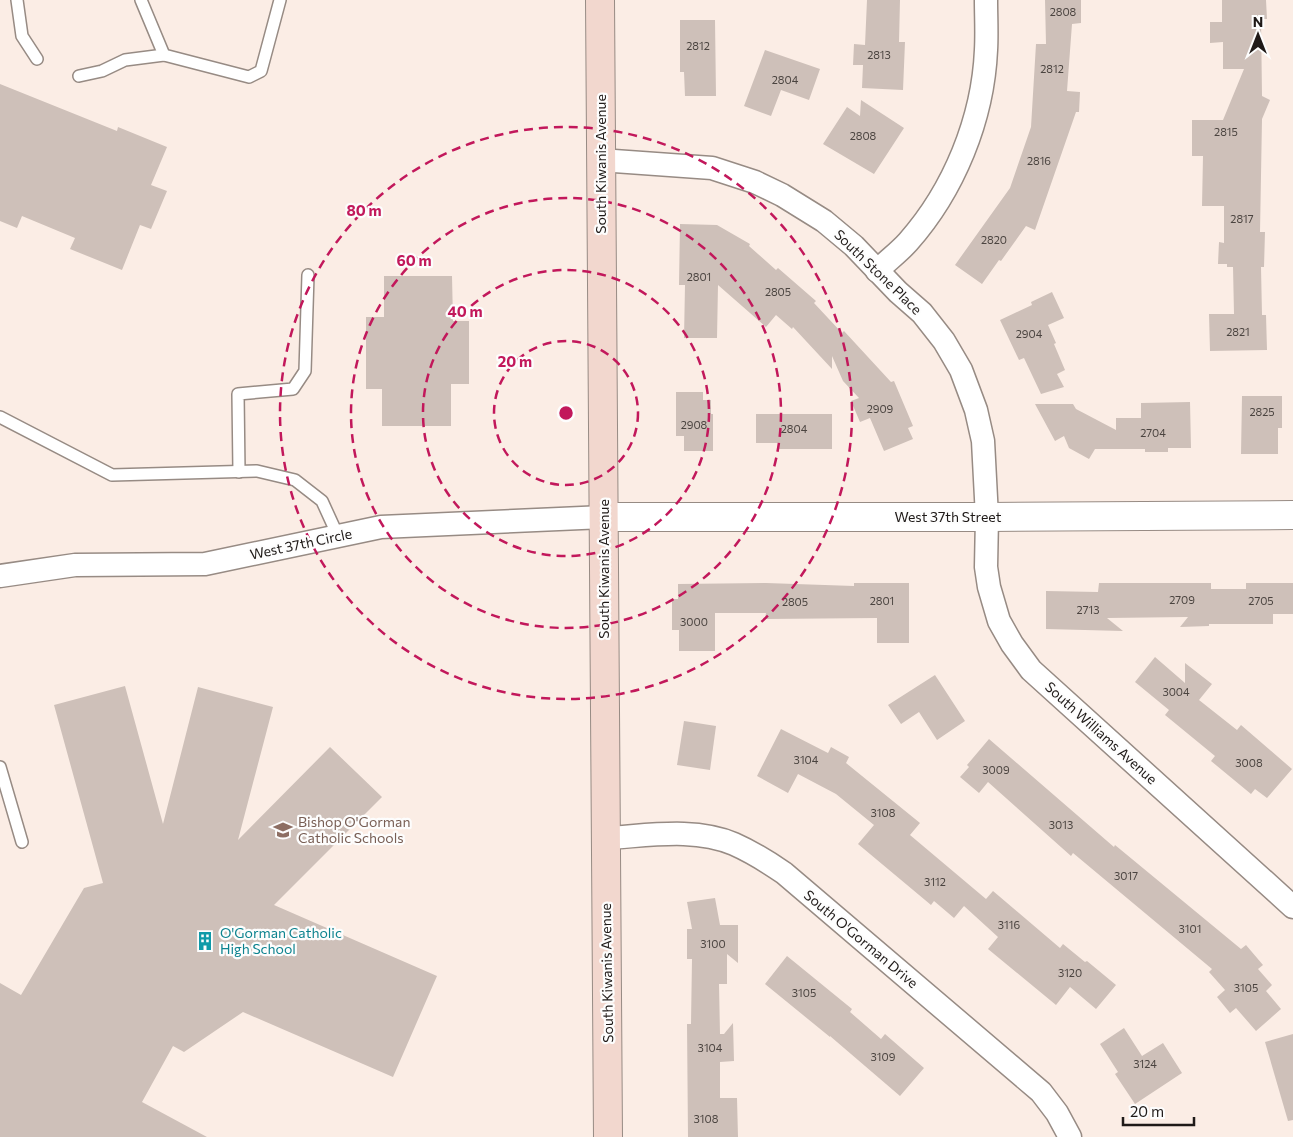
<svg xmlns="http://www.w3.org/2000/svg" width="1293" height="1137" font-family="Commissioner,sans-serif">
	<style>
		.building { fill: #cec0b9 }
		.lines { fill: none; stroke-linecap: round; stroke-linejoin: round }
		.service-casing { stroke: #978b84; stroke-width: 14 }
		.minor-casing { stroke: #978b84; stroke-width: 25 }
		.tertiary-casing { stroke: #978b84; stroke-width: 30 }
		.secondary-casing { stroke: #978b84; stroke-width: 30 }
		.service { stroke: #fff; stroke-width: 11 }
		.minor { stroke: #fff; stroke-width: 22 }
		.tertiary { stroke: #fff; stroke-width: 28 }
		.secondary { stroke: #f2d7ce; stroke-width: 28 }
		.ring { fill: none; stroke: #c2185b; stroke-width: 2.5; stroke-dasharray: 9 6 }
		.labels { text-anchor: middle; stroke-width: 4.5; stroke-linejoin: round; paint-order: stroke }
		.number-label { font-size: 11px; fill: #4b4440 }
		.street-label { font-size: 14px; fill: #1f1a18; stroke: #fdfdfd }
		.education-label { font-size: 14px; fill: #785e54; stroke: #fdfdfd; text-anchor: start }
		.culture-label { font-size: 14px; fill: #0d838f; stroke: #fdfdfd; text-anchor: start }
		.centre { fill: #c2185b; stroke: #fdfdfd; stroke-width: 2.5 }
		.ring-label { font-size: 15px; text-anchor: middle; font-weight: bold; fill: #c2185b; stroke: #fdfdfd; stroke-width: 4.5; stroke-linejoin: round; paint-order: stroke }
	</style>
	<rect width="100%" height="100%" fill="#fbede5"/>
	<!-- building -->
	<g class="building">
		<polygon points="867,0 900,0 899,42 905,42 903,90 862,88 863,65 853,65 854,44 865,45"/>
		<polygon points="1045,0 1081,0 1081,23 1072,24 1067,91 1080,92 1079,112 1076,112 1035,230 1026,226 1001,261 999,260 982,284 955,265 1010,188 1031,127 1036,44 1046,44"/>
		<polygon points="1222,0 1266,0 1267,19 1261,19 1262,96 1270,100 1262,119 1260,232 1265,232 1264,267 1261,267 1262,315 1266,315 1267,350 1210,351 1209,314 1234,314 1233,267 1227,267 1227,264 1218,264 1219,242 1224,243 1224,206 1202,206 1203,156 1192,156 1192,120 1223,120 1244,69 1223,69 1223,42 1210,43 1210,22 1222,22"/>
		<polygon points="680,20 715,20 716,96 685,96 684,72 680,72"/>
		<polygon points="765,50 820,69 809,100 781,90 771,116 744,106"/>
		<polygon points="0,84 117,131 118,127 167,147 151,185 167,191 151,229 140,225 122,270 70,249 75,238 22,216 17,228 0,221"/>
		<polygon points="861,100 904,128 874,174 823,144 847,107 860,116"/>
		<polygon points="680,224 717,225 750,244 749,246 776,270 778,268 816,301 814,303 842,333 844,331 891,382 894,381 913,426 908,428 913,439 884,451 870,418 860,422 851,401 859,398 843,381 832,356 832,369 793,327 792,329 776,315 766,327 718,285 717,338 684,338 685,285 679,285"/>
		<polygon points="384,276 452,276 453,321 469,321 469,384 451,384 451,426 382,426 382,389 366,389 366,317 384,317"/>
		<polygon points="1052,292 1064,318 1048,325 1056,343 1054,344 1065,370 1057,374 1064,387 1041,394 1024,358 1019,360 1000,320 1032,305 1031,302"/>
		<polygon points="676,392 703,392 703,400 711,400 711,414 713,414 713,451 684,451 684,436 676,436"/>
		<polygon points="1242,396 1282,396 1282,428 1278,428 1278,454 1241,454"/>
		<polygon points="1190,402 1191,448 1168,448 1168,452 1145,452 1145,449 1095,449 1089,459 1069,448 1064,436 1055,441 1035,404 1073,404 1076,409 1116,430 1116,418 1141,418 1141,403"/>
		<polygon points="756,414 832,414 832,449 778,449 778,443 756,443"/>
		<polygon points="766,583 854,586 854,583 909,583 909,643 877,643 877,618 765,619 766,613 715,613 715,651 679,651 679,630 672,630 672,599 678,599 678,584"/>
		<polygon points="1099,583 1211,583 1211,589 1246,589 1246,583 1293,583 1293,614 1273,614 1273,624 1209,624 1209,626 1180,627 1188,617 1107,618 1123,631 1046,629 1046,591 1098,592"/>
		<polygon points="1155,657 1185,683 1185,663 1212,684 1199,700 1237,730 1241,725 1292,769 1267,798 1255,789 1251,794 1211,761 1215,756 1165,715 1169,710 1135,682"/>
		<polygon points="935,675 965,721 937,740 919,712 901,724 888,705"/>
		<polygon points="125,686 163,824 198,687 273,707 238,840 330,747 382,797 274,905 437,976 393,1077 243,1012 184,1052 173,1046 142,1102 207,1137 0,1137 0,983 21,995 84,888 103,883 54,705"/>
		<polygon points="684,721 716,726 710,770 677,765"/>
		<polygon points="781,729 828,753 831,747 849,757 846,763 920,823 910,835 986,899 993,891 1060,948 1063,944 1085,962 1087,961 1116,985 1096,1009 1070,987 1056,1005 988,949 998,937 964,906 954,918 934,901 931,905 858,844 874,825 836,794 798,774 788,793 757,776"/>
		<polygon points="989,739 1114,847 1115,845 1241,949 1246,945 1263,965 1258,969 1272,985 1266,991 1281,1009 1256,1031 1236,1008 1230,1013 1217,997 1225,990 1209,972 1212,969 1073,853 1071,856 988,782 979,793 960,777 969,767 967,765"/>
		<polygon points="715,898 720,925 738,925 738,963 727,954 727,984 719,984 720,1034 724,1034 733,1023 734,1061 720,1062 720,1098 737,1098 738,1137 688,1137 687,1024 691,1024 692,959 687,959 687,929 692,929 687,902"/>
		<polygon points="787,956 852,1009 850,1012 881,1039 885,1034 924,1068 900,1096 830,1036 830,1037 765,984"/>
		<polygon points="1124,1028 1142,1056 1163,1043 1182,1073 1135,1104 1115,1074 1118,1072 1100,1044"/>
		<polygon points="1293,1034 1293,1120 1288,1121 1265,1042"/>
	</g>
	<g class="lines">
		<!-- service casing -->
		<g class="service-casing">
			<g id="service">
				<polyline points="17,0 22,36 37,59"/>
				<polyline points="141,0 164,55 249,77 261,71 280,0"/>
				<polyline points="79,76 102,71 125,60 164,55"/>
				<polyline points="0,417 112,475 257,471 295,480 322,501 338,536"/>
				<polyline points="239,472 238,394 293,389 305,371 308,275"/>
				<polyline points="0,767 22,842"/>
			</g>
		</g>
		<!-- minor casing -->
		<g class="minor-casing">
			<g id="minor">
				<polyline points="600,160 712,168 755,182 782,195 824,221 854,246 898,292 922,313 944,341 961,370 976,410 983,441 987,517 986,567 989,587 999,621 1012,644 1031,670 1293,907"/>
				<path d="M877 271C887 261 899 252 908 242 954 190 983 119 986 50 987 33 986 17 986 0"/>
				<polyline points="0,576 75,565 205,564 381,527 604,517"/>
				<path d="M605 838C647 836 694 827 734 844 752 852 768 862 784 873L1041 1092 1057 1113 1070 1137"/>
			</g>
		</g>
		<!-- tertiary casing -->
		<g class="tertiary-casing">
			<polyline id="tertiary" points="604,517 987,517 1293,515"/>
		</g>
		<!-- secondary casing -->
		<g class="secondary-casing">
			<polyline id="secondary" points="600,0 608,1137"/>
		</g>
		<!-- service -->
		<use href="#service" class="service"/>
		<!-- minor -->
		<use href="#minor" class="minor"/>
		<!-- tertiary -->
		<use href="#tertiary" class="tertiary"/>
		<!-- secondary -->
		<use href="#secondary" class="secondary"/>
	</g>
	<!-- distance rings -->
	<g class="ring">
		<circle cx="566" cy="413" r="72"/>
		<circle cx="566" cy="413" r="143"/>
		<circle cx="566" cy="413" r="215"/>
		<circle cx="566" cy="413" r="286"/>
	</g>
	<!-- icons -->
	<defs>
		<g id="school-bare" transform="scale(1.5)"><path d="M0-5L7-2L0 1L-7-2ZM-4 1L0 2.5L4 1V4Q0 6-4 4Z" fill="#8d6e63" stroke="#fdfdfd" stroke-width="2.5" paint-order="stroke"/></g>
		<g id="building-bare" transform="scale(1.5)"><path d="M-4-6H4V6H1V3H-1V6H-4ZM-2.5-4.3h1.7v1.8h-1.7ZM.8-4.3h1.7v1.8H.8ZM-2.5-1h1.7V.8h-1.7ZM.8-1h1.7V.8H.8Z" fill="#0f9aa8" stroke="#fdfdfd" stroke-width="2.5" paint-order="stroke"/></g>
	</defs>
	<g fill-rule="evenodd">
		<use href="#school-bare" x="283" y="830"/>
		<use href="#building-bare" x="205" y="941"/>
	</g>
	<g class="labels">
		<!-- number labels -->
		<g class="number-label">
			<text x="1063" y="16">2808</text>
			<text x="698" y="50">2812</text>
			<text x="879" y="59">2813</text>
			<text x="1052" y="73">2812</text>
			<text x="785" y="84">2804</text>
			<text x="1226" y="136">2815</text>
			<text x="863" y="140">2808</text>
			<text x="1039" y="165">2816</text>
			<text x="1242" y="223">2817</text>
			<text x="994" y="244">2820</text>
			<text x="699" y="281">2801</text>
			<text x="778" y="296">2805</text>
			<text x="1238" y="336">2821</text>
			<text x="1029" y="338">2904</text>
			<text x="880" y="413">2909</text>
			<text x="1262" y="416">2825</text>
			<text x="694" y="429">2908</text>
			<text x="794" y="433">2804</text>
			<text x="1153" y="437">2704</text>
			<text x="1182" y="604">2709</text>
			<text x="882" y="605">2801</text>
			<text x="1261" y="605">2705</text>
			<text x="795" y="606">2805</text>
			<text x="1088" y="614">2713</text>
			<text x="694" y="626">3000</text>
			<text x="1176" y="696">3004</text>
			<text x="806" y="764">3104</text>
			<text x="1249" y="767">3008</text>
			<text x="996" y="774">3009</text>
			<text x="883" y="817">3108</text>
			<text x="1061" y="829">3013</text>
			<text x="1126" y="880">3017</text>
			<text x="935" y="886">3112</text>
			<text x="1009" y="929">3116</text>
			<text x="1190" y="933">3101</text>
			<text x="713" y="948">3100</text>
			<text x="1070" y="977">3120</text>
			<text x="1246" y="992">3105</text>
			<text x="804" y="997">3105</text>
			<text x="710" y="1052">3104</text>
			<text x="883" y="1061">3109</text>
			<text x="1145" y="1068">3124</text>
			<text x="706" y="1123">3108</text>
		</g>
		<!-- street labels -->
		<g class="street-label">
			<text transform="translate(601 164) rotate(-90)" y="5">South Kiwanis Avenue</text>
			<text transform="translate(878 272) rotate(44)" y="5">South Stone Place</text>
			<text x="948" y="522">West 37th Street</text>
			<text transform="translate(301 544) rotate(-12)" y="5">West 37th Circle</text>
			<text transform="translate(604 569) rotate(-90)" y="5">South Kiwanis Avenue</text>
			<text transform="translate(1101 733) rotate(42)" y="5">South Williams Avenue</text>
			<text transform="translate(861 939) rotate(40)" y="5">South O'Gorman Drive</text>
			<text transform="translate(607 973) rotate(-91)" y="5">South Kiwanis Avenue</text>
		</g>
		<!-- education labels -->
		<g class="education-label">
			<text x="298" y="827">Bishop O'Gorman<tspan x="298" dy="16">Catholic Schools</tspan></text>
		</g>
		<!-- culture labels -->
		<g class="culture-label">
			<text x="220" y="938">O'Gorman Catholic<tspan x="220" dy="16">High School</tspan></text>
		</g>
	</g>
	<circle cx="566" cy="413" r="8" class="centre"/>
	<g class="ring-label">
		<text x="364" y="216">80 m</text>
		<text x="414" y="266">60 m</text>
		<text x="465" y="317">40 m</text>
		<text x="515" y="367">20 m</text>
	</g>
	<!-- north arrow -->
	<g transform="translate(1258 35)" stroke="#fdfdfd" stroke-width="4" paint-order="stroke">
	<path d="M0-4L9 19L0 12L-9 19Z" fill="#1f1a18"/>
	<text y="-8" font-size="14" font-weight="bold" text-anchor="middle" fill="#1f1a18">N</text>
	</g>
	<!-- scale -->
	<path d="M1123 1117v8h71v-8" fill="none" stroke="#1f1a18" stroke-width="2.5"/>
	<text x="1130" y="1117" font-size="15" fill="#1f1a18" stroke="#fdfdfd" stroke-width="4" paint-order="stroke">20 m</text>
</svg>
